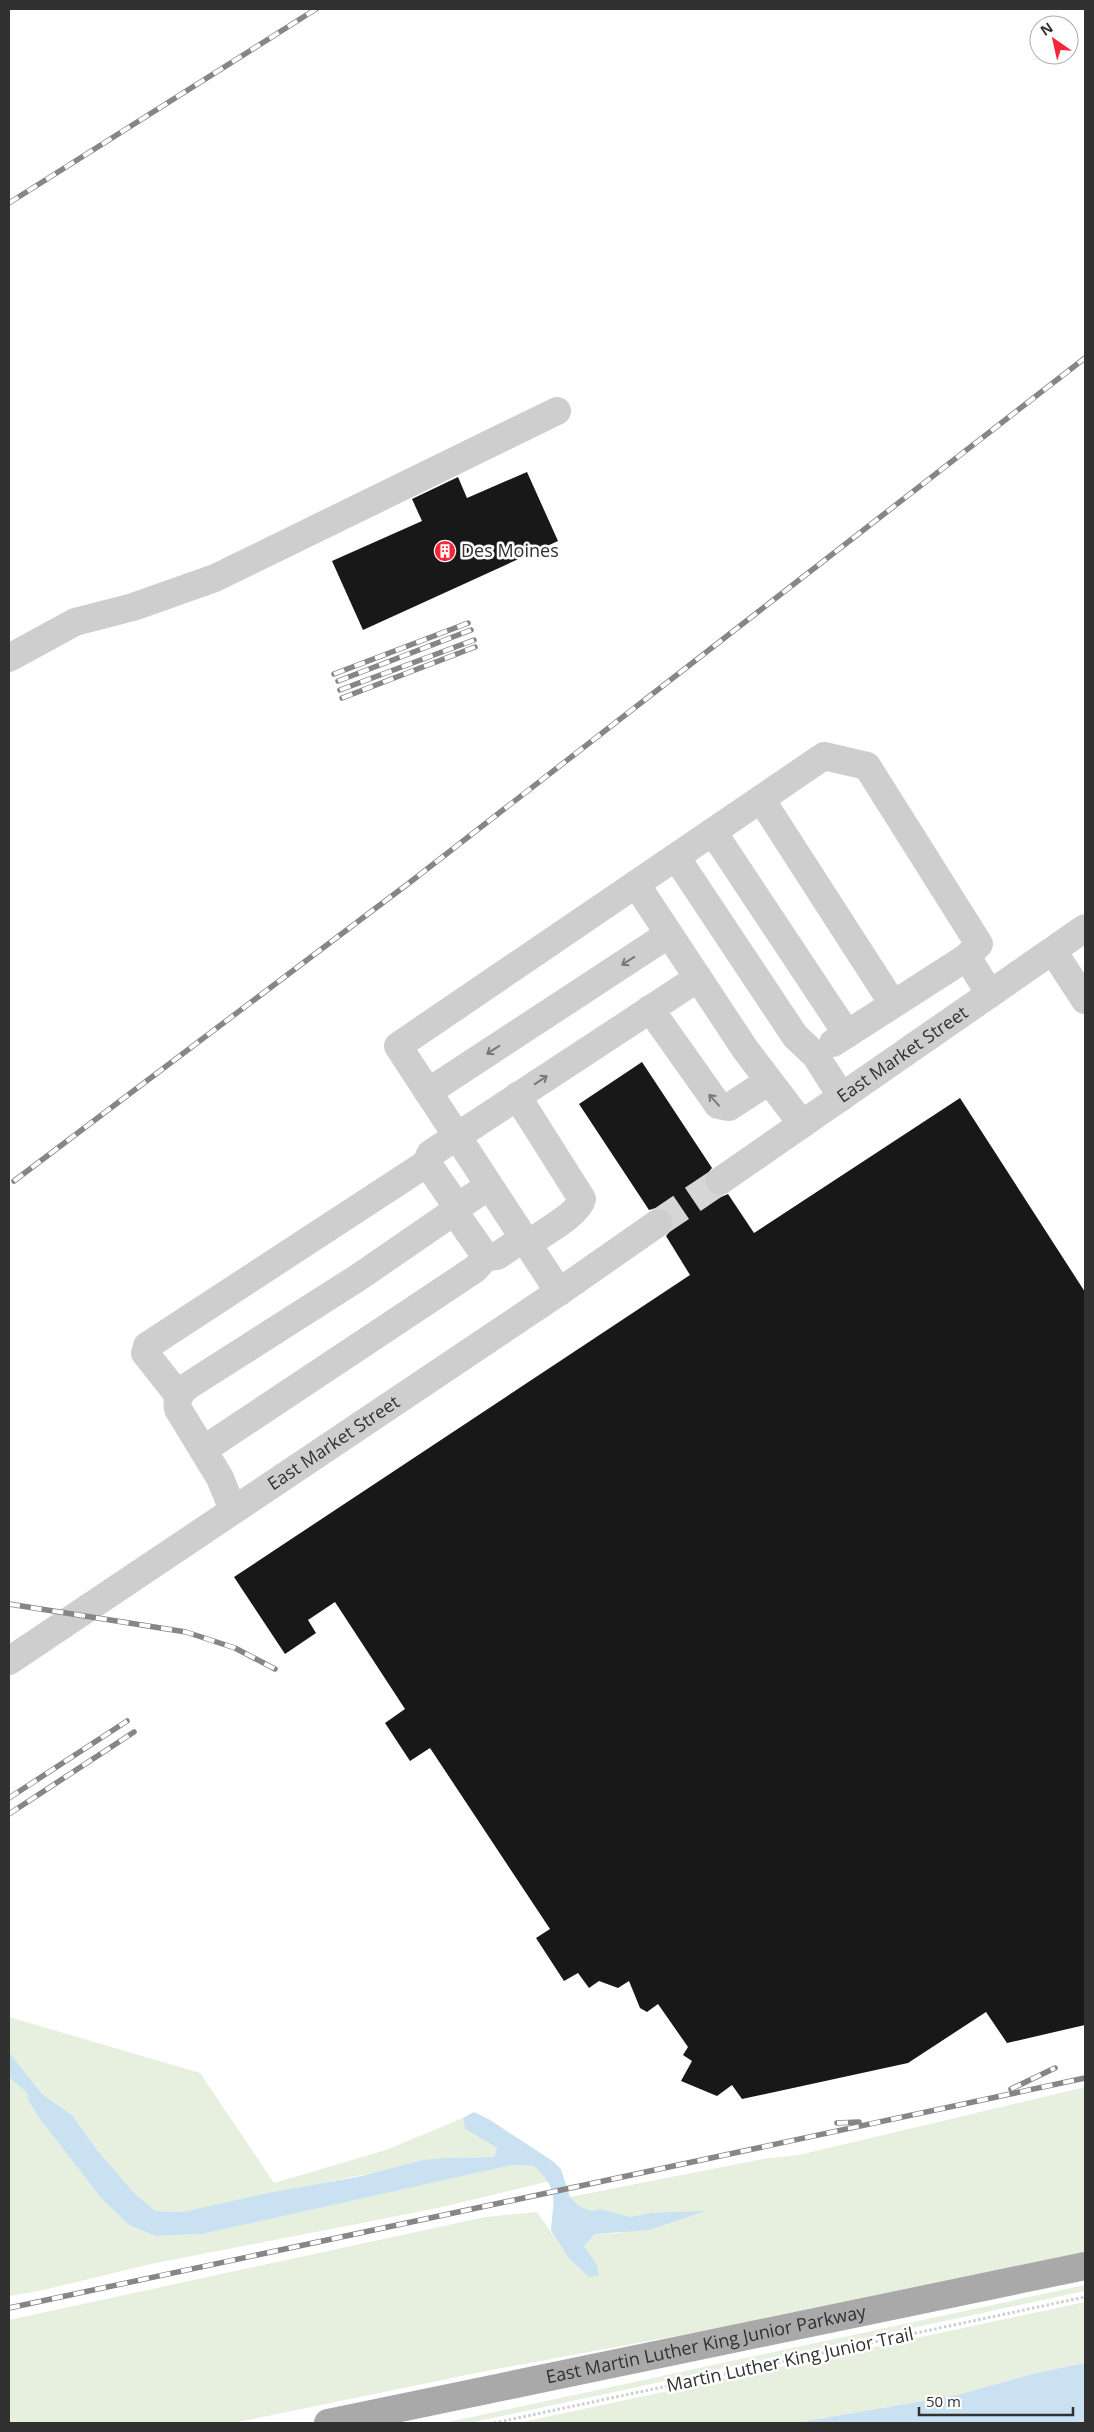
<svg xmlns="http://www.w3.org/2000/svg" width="1094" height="2432" font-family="'Open Sans',sans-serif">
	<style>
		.green { fill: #e7efde }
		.water { fill: #c9e1f0 }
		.building { fill: #181818 }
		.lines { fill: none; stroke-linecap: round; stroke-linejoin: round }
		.minor-tunnel { stroke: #d6d6d6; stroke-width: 28; stroke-dasharray: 28 14; stroke-linecap: butt }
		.path { stroke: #cecece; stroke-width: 3; stroke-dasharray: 2.5 2.5; stroke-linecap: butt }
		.minor { stroke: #cecece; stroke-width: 28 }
		.major { stroke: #a9a9a9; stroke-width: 28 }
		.rail-casing { stroke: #868686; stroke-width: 5.5 }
		.rail { stroke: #fff; stroke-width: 4; stroke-dasharray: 11; stroke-linecap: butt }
		.oneway { stroke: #787878 }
		.labels { text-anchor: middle; stroke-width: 5; stroke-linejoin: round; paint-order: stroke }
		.poi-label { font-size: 18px; fill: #313131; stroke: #fff; text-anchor: start }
		.street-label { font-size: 18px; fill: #313131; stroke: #fff }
	</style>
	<rect width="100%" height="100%" fill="#fff"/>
	<!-- green -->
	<g class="green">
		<polygon points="9,2017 200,2073 274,2183 386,2150 463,2118 465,2129 497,2148 494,2157 444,2158 183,2212 156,2211 136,2195 97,2150 72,2115 42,2094 9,2052"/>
		<polygon points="9,2077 27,2093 29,2100 40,2119 101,2198 129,2225 155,2236 202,2234 512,2165 534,2166 550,2181 438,2208 151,2264 39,2291 9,2296"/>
		<polygon points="1085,2087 1085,2253 842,2305 481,2372 233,2423 9,2423 9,2320 485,2217 537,2212 568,2257 597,2265 584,2246 595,2234 621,2233 651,2213 630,2217 600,2209 592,2211 579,2206 570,2197 763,2159 799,2155"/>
		<polygon points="1085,2285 1085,2291 469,2423 444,2423"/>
		<polygon points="1085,2302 1085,2363 1036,2373 957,2395 795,2423 518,2423"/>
	</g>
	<!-- water -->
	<g class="water">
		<path d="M9 2052 42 2094 72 2115 97 2150 136 2195 156 2211 183 2212 268 2193 357 2177 424 2160 444 2158 494 2157 497 2148 465 2129 463 2118 474 2112 490 2120 554 2162 561 2169 570 2197 579 2206 592 2211 600 2209 630 2217 651 2213 705 2211 649 2230 595 2234 584 2246 597 2265 599 2275 589 2277 568 2257 551 2231C553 2199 560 2190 534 2166L512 2165 202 2234 155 2236 129 2225 101 2198 40 2119 28 2100 27 2093 9 2077Z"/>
		<polygon points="1085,2363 1085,2423 795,2423 957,2395 1036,2373"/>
	</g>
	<!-- building -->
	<g class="building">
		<polygon points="527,472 558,541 363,630 332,561 422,521 412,499 458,477 467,498"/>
		<polygon points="642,1062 712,1168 706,1175 704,1182 707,1189 714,1195 721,1197 728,1194 754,1233 960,1098 1085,1292 1085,2025 1007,2043 986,2012 908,2063 742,2099 732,2085 717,2096 681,2081 692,2061 683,2055 688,2047 658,2004 647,2012 640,2008 629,1981 618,1988 599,1981 589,1988 578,1973 564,1981 536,1938 550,1929 430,1748 410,1761 385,1723 405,1709 335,1602 308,1620 316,1633 285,1654 234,1577 690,1275 666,1236 672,1229 674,1222 671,1214 664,1209 656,1208 649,1210 579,1104"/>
	</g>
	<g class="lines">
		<!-- minor-tunnel -->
		<polyline class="minor-tunnel" points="658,1223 720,1181"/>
		<!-- path -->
		<polyline class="path" points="494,2423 1085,2297"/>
		<!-- minor -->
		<g class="minor">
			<polyline points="9,658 75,622 133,607 215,578 557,411"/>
			<polyline points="761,799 893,1004"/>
			<polyline points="713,832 847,1034"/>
			<polyline points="676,857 795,1036 815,1055 842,1097"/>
			<polyline points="636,884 745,1049 802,1124"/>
			<polyline points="1053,951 1085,1000"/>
			<polyline points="650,1009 718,1105 729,1107 769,1081"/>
			<polyline points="833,1043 967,957"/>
			<polyline points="428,1092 669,934"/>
			<path d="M517 1096 582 1199C579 1214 541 1234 528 1244"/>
			<path id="s1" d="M720 1181 1085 928"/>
			<polyline points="489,1186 453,1210 486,1257 497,1256 524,1238"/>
			<polyline points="559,1292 398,1046 420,1031 824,756 867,766 979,944 967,957 990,994"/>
			<polyline points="179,1396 145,1353 147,1346 427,1163"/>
			<polyline points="203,1450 475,1269 486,1257"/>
			<path d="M233 1510 220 1478 178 1409C176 1397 180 1393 188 1386L359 1277 449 1215 453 1210 454 1202 427 1163 430 1154 698 978"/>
			<path id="s2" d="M9 1661 559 1292 658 1223"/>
		</g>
		<!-- major -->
		<path class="major" id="s3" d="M328 2423 1085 2266"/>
		<!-- rail casing -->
		<g class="rail-casing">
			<g id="rail">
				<polyline points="9,203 316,9"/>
				<polyline points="334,674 468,623"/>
				<polyline points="338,681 471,630"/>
				<polyline points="340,690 474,640"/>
				<polyline points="342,698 475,647"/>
				<polyline points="14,1181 409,883 1085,358"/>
				<polyline points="9,1604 186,1632 235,1648 275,1669"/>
				<polyline points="9,1798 127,1721"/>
				<polyline points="9,1814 134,1732"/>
				<polyline points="1011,2089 1055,2068"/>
				<polyline points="837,2123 859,2122"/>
				<polyline points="9,2308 1085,2078"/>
			</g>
		</g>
		<!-- rail -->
		<use href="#rail" class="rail"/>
	</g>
	<!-- one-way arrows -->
	<defs><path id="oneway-shaft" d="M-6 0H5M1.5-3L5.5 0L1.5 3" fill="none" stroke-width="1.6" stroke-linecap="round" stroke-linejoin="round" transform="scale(1.25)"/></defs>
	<g class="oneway">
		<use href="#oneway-shaft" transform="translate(628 961) rotate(147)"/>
		<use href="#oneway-shaft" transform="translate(493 1050) rotate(147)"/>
		<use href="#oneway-shaft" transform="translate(541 1080) rotate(-33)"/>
		<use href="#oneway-shaft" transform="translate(714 1100) rotate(-132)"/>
	</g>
	<!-- icons -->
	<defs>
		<g id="building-disc" transform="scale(1.125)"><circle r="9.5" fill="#f52636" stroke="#fff"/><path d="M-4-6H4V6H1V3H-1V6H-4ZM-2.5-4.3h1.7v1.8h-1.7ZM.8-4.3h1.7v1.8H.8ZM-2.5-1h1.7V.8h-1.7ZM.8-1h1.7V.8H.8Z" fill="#fff"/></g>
	</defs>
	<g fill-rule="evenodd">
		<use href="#building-disc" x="445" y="551"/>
	</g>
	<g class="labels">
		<!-- poi labels -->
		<g class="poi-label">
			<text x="461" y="557">Des Moines</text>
		</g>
		<!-- street labels -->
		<g class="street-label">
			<text dy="6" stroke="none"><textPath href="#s1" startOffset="222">East Market Street</textPath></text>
			<text dy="6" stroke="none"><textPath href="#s2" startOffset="391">East Market Street</textPath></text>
			<text dy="6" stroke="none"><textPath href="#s3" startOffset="386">East Martin Luther King Junior Parkway</textPath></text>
			<text transform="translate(790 2360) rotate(-12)" y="6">Martin Luther King Junior Trail</text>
		</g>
	</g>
	<!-- border -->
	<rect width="1094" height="2432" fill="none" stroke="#313131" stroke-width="20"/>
	<!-- north arrow -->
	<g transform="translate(1054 40) rotate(326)"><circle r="24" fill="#ffffff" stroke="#adadad"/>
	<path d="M0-4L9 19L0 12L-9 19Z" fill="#f52636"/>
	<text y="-8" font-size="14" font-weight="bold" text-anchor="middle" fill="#313131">N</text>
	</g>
	<!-- scale -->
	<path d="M919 2407v8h154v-8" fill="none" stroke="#313131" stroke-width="2.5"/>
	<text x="926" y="2407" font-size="15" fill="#313131" stroke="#ffffff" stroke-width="4" paint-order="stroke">50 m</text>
</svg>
